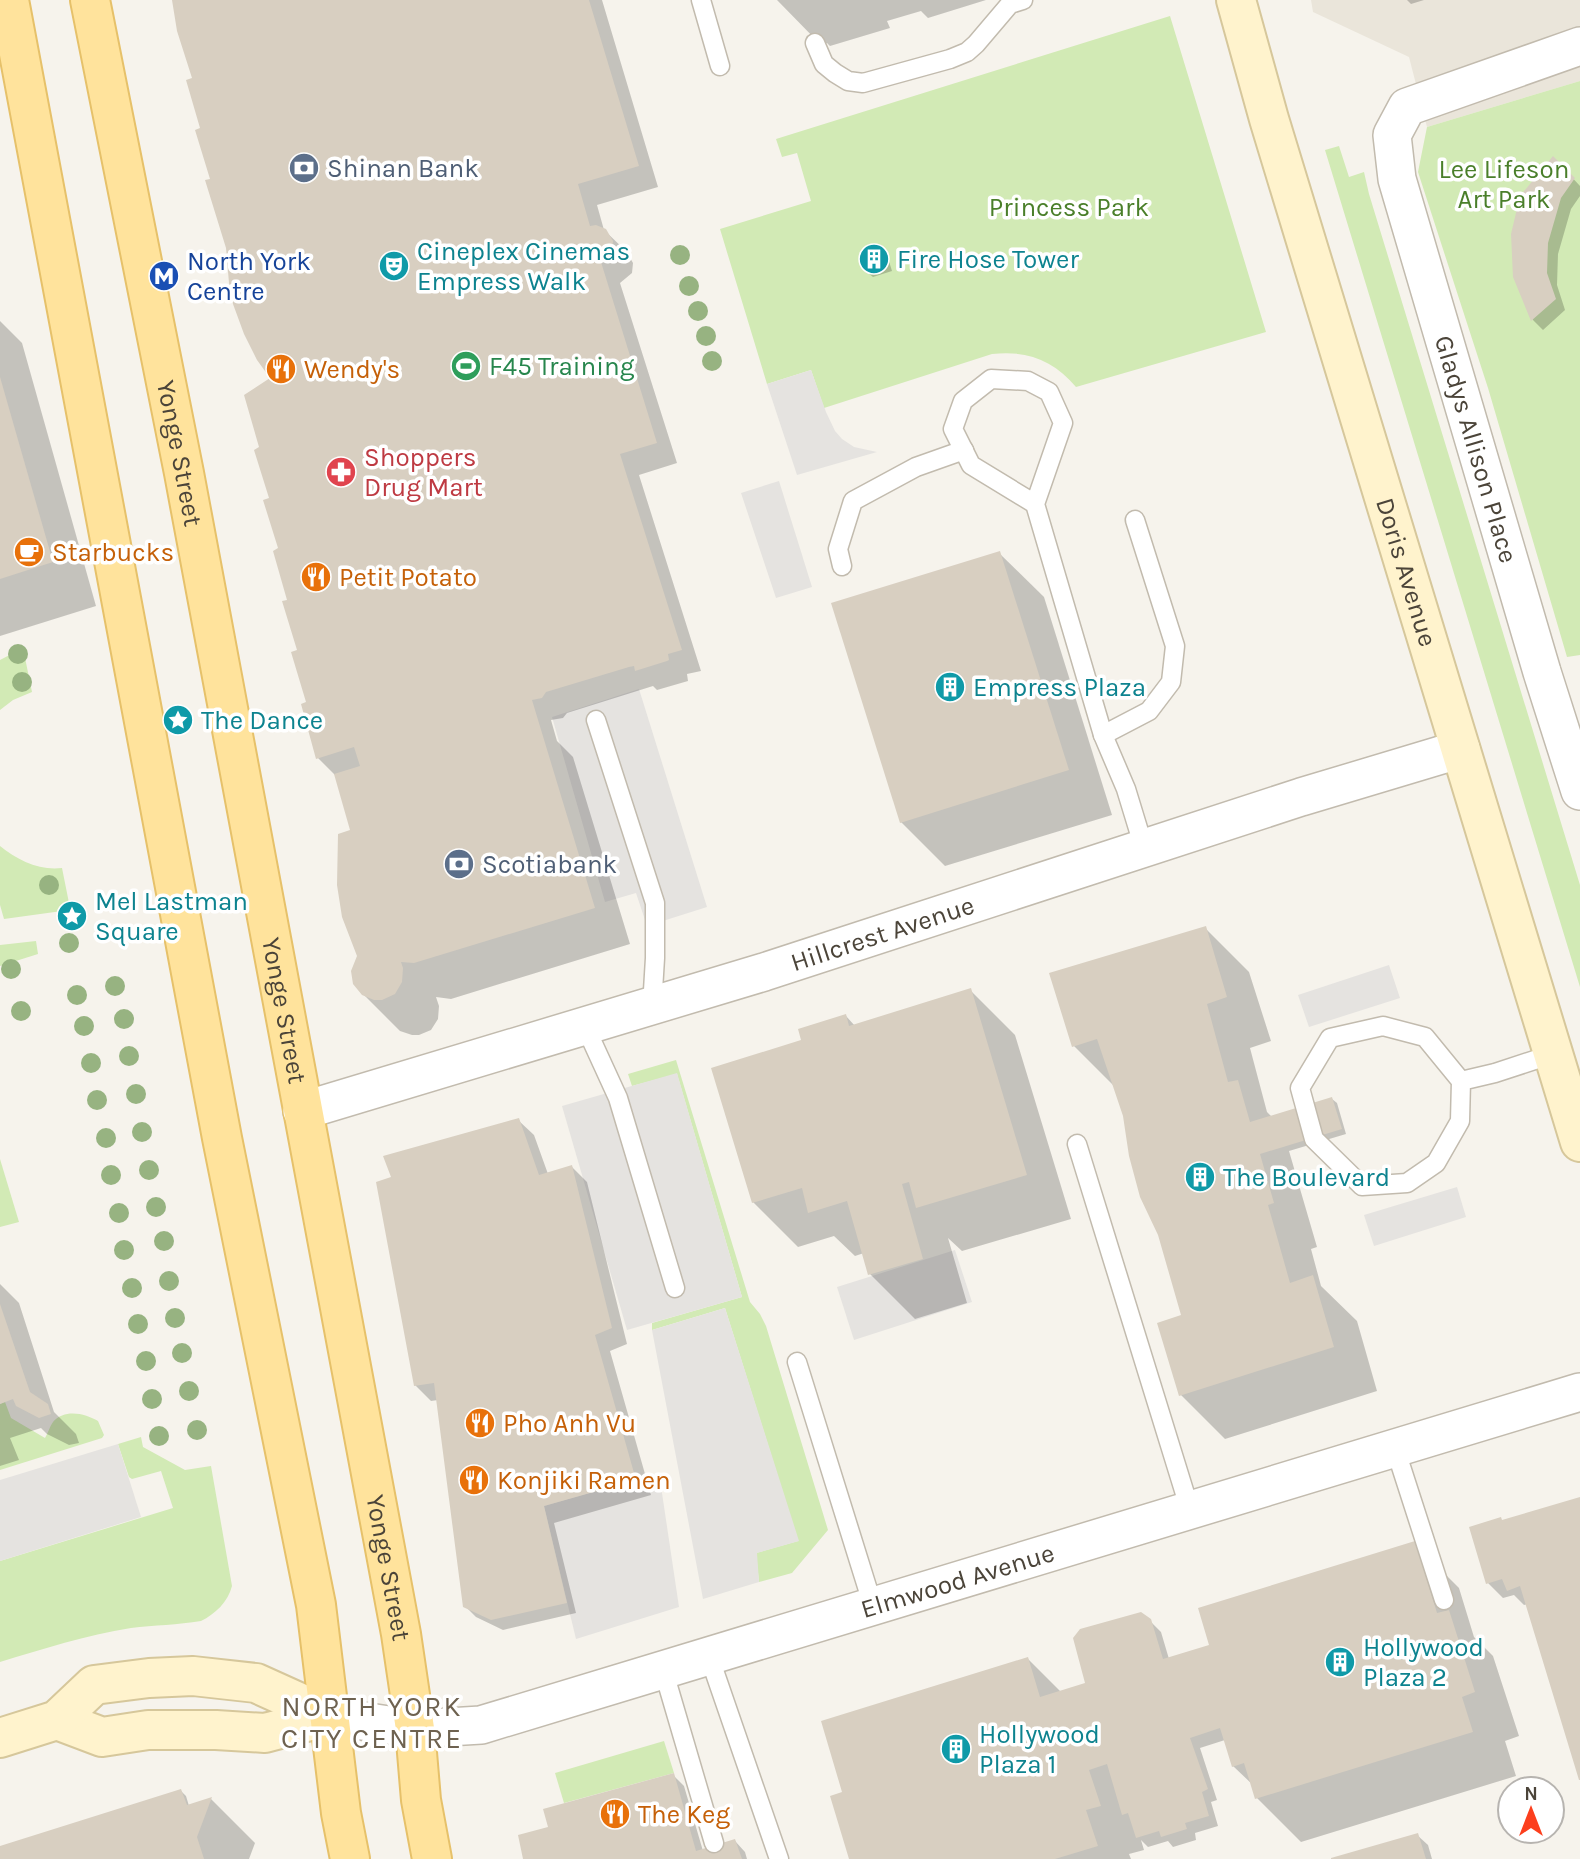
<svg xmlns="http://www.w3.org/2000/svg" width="1580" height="1859" font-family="Karla,sans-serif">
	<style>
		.residential { fill: #eae5da }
		.green { fill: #d2eab5 }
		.parking { fill: #e5e3e0 }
		.shadow { fill: #0003 }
		.building { fill: #d8cfc1 }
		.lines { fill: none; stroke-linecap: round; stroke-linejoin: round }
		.lane-casing { stroke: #c2bbae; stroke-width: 21 }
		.street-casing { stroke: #c2bbae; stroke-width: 40 }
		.secondary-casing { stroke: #d6c79b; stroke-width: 42 }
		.primary-casing { stroke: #e6c16a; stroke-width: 42 }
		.lane { stroke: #fff; stroke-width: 18 }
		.street { stroke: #fff; stroke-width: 37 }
		.secondary { stroke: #fff3cd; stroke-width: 38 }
		.primary { stroke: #ffe39c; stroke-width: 38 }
		.tree { fill: #97b381 }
		.labels { text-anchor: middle; stroke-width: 7; stroke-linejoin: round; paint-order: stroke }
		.service-label { font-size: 26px; fill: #4e5e75; stroke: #fff; text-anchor: start }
		.park-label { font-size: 26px; fill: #4a7f2a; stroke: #fff }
		.culture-label { font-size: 26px; fill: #0d838f; stroke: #fff; text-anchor: start }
		.transit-label { font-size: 26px; fill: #164399; stroke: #fff; text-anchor: start }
		.leisure-label { font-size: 26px; fill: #27864d; stroke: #fff; text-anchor: start }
		.food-label { font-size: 26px; fill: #c56008; stroke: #fff; text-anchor: start }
		.street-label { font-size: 26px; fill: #4b4439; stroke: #fff }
		.health-label { font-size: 26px; fill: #be3a42; stroke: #fff; text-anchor: start }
		.neighbourhood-label { font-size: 28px; letter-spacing: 2px; fill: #6e6250; stroke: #fff }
	</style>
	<rect width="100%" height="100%" fill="#f6f3ec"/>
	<!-- residential -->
	<polygon class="residential" points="1311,0 1580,0 1580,81 1427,127 1409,57 1313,12"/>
	<!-- green -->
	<g class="green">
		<path d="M1170 16 1266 332 1076 387C1054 360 1026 350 992 354L824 408 811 370 767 384 720 229 811 201 797 153 782 157 776 139Z"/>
		<polygon points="1580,81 1580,655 1567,657 1488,388 1418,172 1427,127"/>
		<polygon points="1339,146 1349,177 1364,172 1369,194 1580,885 1580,987 1325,150"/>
		<polygon points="23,648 32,692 13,700 0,710 0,660"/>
		<path d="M0 846C17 860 40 871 62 868L69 903 62 911 4 919 0 905Z"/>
		<polygon points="36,941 38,954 0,966 0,945"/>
		<polygon points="676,1060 750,1302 760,1314 766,1326 828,1530 792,1573 759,1582 756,1553 798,1541 725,1308 652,1330 652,1323 742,1297 677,1074 632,1086 628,1074"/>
		<polygon points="0,1159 19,1222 0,1227"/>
		<path d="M5 1402 11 1418 45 1438C48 1433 50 1426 53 1422 65 1408 86 1414 98 1421L104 1435 102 1438 0 1470V1404Z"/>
		<path d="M141 1437 143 1447 185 1470 211 1466 232 1586C228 1602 215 1614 201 1621 178 1625 154 1625 131 1628 86 1635 43 1649 0 1662V1561L173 1508 161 1471 132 1479 129 1477 118 1444Z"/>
		<polygon points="664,1741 674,1773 564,1803 555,1773"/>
	</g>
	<!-- parking -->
	<g class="parking">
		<polygon points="811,370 826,412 835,431 842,439 854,447 877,452 797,475 767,384"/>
		<polygon points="779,481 812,587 776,598 741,493"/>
		<polygon points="639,689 707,907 647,926 636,893 605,902 552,717"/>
		<polygon points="1389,965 1400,998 1309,1027 1298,995"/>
		<polygon points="677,1073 742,1297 627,1330 562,1106"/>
		<polygon points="1457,1187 1466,1217 1374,1246 1364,1215"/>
		<polygon points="955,1250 972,1302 854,1340 837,1287"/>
		<polygon points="725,1308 799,1541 757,1553 759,1582 703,1599 652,1330"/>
		<polygon points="118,1444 141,1517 0,1561 0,1480"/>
		<polygon points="659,1473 679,1607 576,1639 544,1506"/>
	</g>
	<!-- shadow -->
	<g class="shadow">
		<polygon points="173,0 602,0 658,187 597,205 604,230 626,251 633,263 632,273 620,283 677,463 639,475 701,671 687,674 688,681 657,690 653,686 567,713 563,718 551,720 557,741 573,757 630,944 451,999 436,997 439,1006 438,1019 431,1030 419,1035 412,1035 400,1031 363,994 359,956 352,831 337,777 318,758 261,448 272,378 228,248 212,180 194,79"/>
		<polygon points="777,0 986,0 928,18 921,11 887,21 890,28 830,46 827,43 821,45"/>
		<polygon points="1407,0 1424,0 1411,4"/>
		<polygon points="1554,158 1580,186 1580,196 1571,209 1558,254 1557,285 1565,310 1543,330 1533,320 1514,277"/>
		<polygon points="881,247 886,252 892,271 873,277 868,273"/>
		<polygon points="0,321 22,343 96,606 0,636"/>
		<polygon points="999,553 1044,597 1112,815 945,866 901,822"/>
		<polygon points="1205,928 1249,972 1271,1041 1250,1048 1267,1112 1272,1117 1332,1099 1337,1103 1346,1134 1289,1151 1317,1247 1311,1249 1321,1286 1357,1321 1377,1391 1225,1439 1181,1395 1183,1316 1124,1115 1115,1087 1074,1046"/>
		<polygon points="970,990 1015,1035 1071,1219 962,1251 948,1238 967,1303 915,1319 870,1274 864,1253 855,1256 834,1236 798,1247 753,1202 803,1042 846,1016 855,1026"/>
		<polygon points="518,1120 534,1135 548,1174 572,1167 587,1182 627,1344 610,1351 651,1495 554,1523 576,1613 503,1630 476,1617 465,1606 438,1400 431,1401 415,1385"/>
		<polygon points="0,1284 19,1303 54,1412 76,1434 79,1443 69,1445 47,1434 41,1428 10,1438 19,1460 0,1466"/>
		<polygon points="1580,1499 1580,1776 1528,1604 1524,1605 1514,1595 1503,1598 1488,1583 1502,1521"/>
		<polygon points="1414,1543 1459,1588 1474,1637 1493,1656 1519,1736 1505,1741 1516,1776 1301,1842 1257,1798 1254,1786 1233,1766 1225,1740 1200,1748 1217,1800 1211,1802 1218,1826 1195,1833 1196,1840 1173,1847 1168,1841 1148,1847 1141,1840 1144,1850 1129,1854 1131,1859 851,1859 845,1793 1028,1659 1061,1692 1087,1684 1150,1621 1161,1632 1169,1659 1211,1646"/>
		<polygon points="673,1775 684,1786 703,1851 735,1841 745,1852 747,1859 525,1859 550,1829"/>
		<polygon points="181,1791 186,1796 189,1806 211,1799 255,1843 249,1859 0,1859 0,1848"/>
		<polygon points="1417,1835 1428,1845 1432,1859 1334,1859"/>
	</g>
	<!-- building -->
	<g class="building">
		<polygon points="172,0 589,0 639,166 578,184 590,226 596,225 606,229 613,241 612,252 601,262 657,443 620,454 682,650 668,654 669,660 667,661 635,671 634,666 629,667 546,692 542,698 532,700 595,908 414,963 401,962 403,968 402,982 395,994 382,1000 374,1000 362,995 353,984 351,971 357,956 342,917 337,885 338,834 350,830 334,774 360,766 354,747 316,759 301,704 306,702 291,652 297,650 282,601 287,600 273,551 278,548 263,500 269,498 254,450 259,447 244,395 270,378 257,360 244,334 233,304 229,283 226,248 205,180 210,179 195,130 200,128 186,80 192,78 177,31"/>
		<polygon points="1553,156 1575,178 1561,198 1548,243 1547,273 1556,299 1531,321 1513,277 1511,234 1520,196"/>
		<polygon points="882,245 888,267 867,274 860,251"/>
		<polygon points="0,377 53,562 0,579"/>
		<polygon points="1000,551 1069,770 900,823 831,603"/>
		<polygon points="1206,926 1227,997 1207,1004 1228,1082 1238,1080 1250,1122 1332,1097 1342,1129 1260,1154 1274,1203 1268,1205 1290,1283 1313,1275 1334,1347 1179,1396 1157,1323 1181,1315 1158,1235 1140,1197 1129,1156 1123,1116 1097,1039 1072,1047 1049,973"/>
		<polygon points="971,988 1027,1175 916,1208 909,1182 902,1184 923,1259 868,1275 847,1201 808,1213 802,1188 752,1203 711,1068 801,1040 798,1029 846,1014 849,1026"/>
		<polygon points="519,1118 539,1175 572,1165 612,1328 595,1335 636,1480 544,1506 567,1603 491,1620 463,1607 434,1383 414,1386 376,1182 391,1177 383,1156"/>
		<polygon points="0,1304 30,1392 48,1404 51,1414 39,1418 16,1406 13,1399 0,1404"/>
		<polygon points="1580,1497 1580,1780 1579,1780 1520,1586 1507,1591 1502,1579 1486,1584 1469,1527 1501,1517 1502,1520"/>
		<polygon points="1415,1541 1437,1613 1449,1610 1475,1692 1462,1697 1473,1732 1255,1799 1244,1763 1232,1767 1220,1728 1190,1738 1208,1789 1202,1792 1209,1816 1185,1823 1187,1829 1161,1837 1159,1831 1136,1838 1128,1813 1122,1815 1107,1764 1089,1770 1101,1806 1086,1810 1098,1846 1055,1859 849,1859 830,1796 842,1792 821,1721 1028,1657 1040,1697 1085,1683 1073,1638 1080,1629 1141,1612 1151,1619 1163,1659 1209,1645 1198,1608"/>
		<polygon points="674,1773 696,1851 735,1839 742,1859 523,1859 518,1835 548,1827 543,1809"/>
		<polygon points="181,1789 187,1805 212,1797 197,1837 204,1859 0,1859 0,1846"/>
		<polygon points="1418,1833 1426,1859 1331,1859 1331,1858"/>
	</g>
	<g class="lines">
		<!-- lane casing -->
		<g class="lane-casing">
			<g id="lane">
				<polyline points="701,0 720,66"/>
				<polyline points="815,43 824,64 835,73 848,81 863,83 950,59 967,52 976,44 1010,4 1023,0"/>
				<polyline points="1035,504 971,465 953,429 963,401 991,379 1028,381 1049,392 1063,423 1035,504 1103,735 1126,789 1144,848"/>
				<polyline points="842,566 838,549 853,501 916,467 964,450"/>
				<polyline points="596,720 655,903 655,958 652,1007"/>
				<polyline points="1103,735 1149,711 1171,682 1175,646 1135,520"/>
				<polyline points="585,1026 618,1098 675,1288"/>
				<polyline points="1461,1081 1460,1121 1436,1163 1407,1183 1362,1186 1314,1139 1300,1088 1330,1038 1383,1026 1425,1037 1461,1081 1495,1073 1553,1054"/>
				<polyline points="1077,1144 1190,1510"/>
				<polyline points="797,1362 873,1606"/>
				<polyline points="1395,1448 1444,1600"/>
				<polyline points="709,1656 779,1859"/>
				<polyline points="663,1669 714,1843"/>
			</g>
		</g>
		<!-- street casing -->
		<g class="street-casing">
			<g id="street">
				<path id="s1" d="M1580 46 1407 107 1392 135 1397 179 1542 672 1580 791"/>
				<path id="s2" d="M302 1111 764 972 1301 797 1461 749"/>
				<path id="s3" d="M329 1716 415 1729 481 1725 1580 1392"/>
			</g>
		</g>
		<!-- secondary casing -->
		<g class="secondary-casing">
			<g id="secondary">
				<path id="s4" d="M1236 0 1269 119 1580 1142"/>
				<polyline points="57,1720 102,1737 148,1730 216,1730 265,1733 329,1716"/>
				<polyline points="0,1738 57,1720 94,1685 149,1678 193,1676 256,1683 329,1716"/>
			</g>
		</g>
		<!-- primary casing -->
		<g class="primary-casing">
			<g id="primary">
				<polyline points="9,0 222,1138 316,1605 341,1813 350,1859"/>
				<path id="s5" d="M90 0 184 473 401 1634 415 1729 421 1800 432 1859"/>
			</g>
		</g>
		<!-- lane -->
		<use href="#lane" class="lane"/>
		<!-- street -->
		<use href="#street" class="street"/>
		<!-- secondary -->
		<use href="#secondary" class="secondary"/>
		<!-- primary -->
		<use href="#primary" class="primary"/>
	</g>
	<!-- trees -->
	<g class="tree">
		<circle cx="680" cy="255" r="10"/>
		<circle cx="689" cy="286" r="10"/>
		<circle cx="698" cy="311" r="10"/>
		<circle cx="706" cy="336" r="10"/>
		<circle cx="712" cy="361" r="10"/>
		<circle cx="18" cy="654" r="10"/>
		<circle cx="22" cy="682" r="10"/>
		<circle cx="49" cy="885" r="10"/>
		<circle cx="69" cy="943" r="10"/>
		<circle cx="11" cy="969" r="10"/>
		<circle cx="115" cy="986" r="10"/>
		<circle cx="77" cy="995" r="10"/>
		<circle cx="21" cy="1011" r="10"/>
		<circle cx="124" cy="1019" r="10"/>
		<circle cx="84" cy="1026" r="10"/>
		<circle cx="129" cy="1056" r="10"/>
		<circle cx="91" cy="1063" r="10"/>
		<circle cx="136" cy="1094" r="10"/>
		<circle cx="97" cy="1100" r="10"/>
		<circle cx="142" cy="1132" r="10"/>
		<circle cx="106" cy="1138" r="10"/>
		<circle cx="149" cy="1170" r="10"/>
		<circle cx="111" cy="1175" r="10"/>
		<circle cx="156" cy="1207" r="10"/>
		<circle cx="119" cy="1213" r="10"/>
		<circle cx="164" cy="1241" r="10"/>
		<circle cx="124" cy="1250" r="10"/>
		<circle cx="169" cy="1281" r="10"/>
		<circle cx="132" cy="1288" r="10"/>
		<circle cx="175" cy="1318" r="10"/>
		<circle cx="138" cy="1324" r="10"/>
		<circle cx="182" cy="1353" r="10"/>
		<circle cx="146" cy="1361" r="10"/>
		<circle cx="189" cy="1391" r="10"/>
		<circle cx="152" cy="1399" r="10"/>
		<circle cx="197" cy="1430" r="10"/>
		<circle cx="159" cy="1436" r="10"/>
	</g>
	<!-- icons -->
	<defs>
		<g id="bank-disc" transform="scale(1.575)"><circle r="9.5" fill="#5c6f8a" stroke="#fff"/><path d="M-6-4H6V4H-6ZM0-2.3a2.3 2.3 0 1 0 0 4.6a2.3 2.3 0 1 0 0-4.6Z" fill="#fff"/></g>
		<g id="building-disc" transform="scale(1.575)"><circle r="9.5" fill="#0f9aa8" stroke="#fff"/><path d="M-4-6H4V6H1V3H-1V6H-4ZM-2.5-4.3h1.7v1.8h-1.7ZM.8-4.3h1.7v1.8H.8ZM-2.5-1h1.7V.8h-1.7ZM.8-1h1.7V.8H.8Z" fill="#fff"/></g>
		<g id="theatre-disc" transform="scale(1.575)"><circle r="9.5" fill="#0f9aa8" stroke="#fff"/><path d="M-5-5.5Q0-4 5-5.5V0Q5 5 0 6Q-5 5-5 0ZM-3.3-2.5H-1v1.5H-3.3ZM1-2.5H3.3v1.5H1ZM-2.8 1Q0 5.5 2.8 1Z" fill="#fff"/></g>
		<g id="metro-disc" transform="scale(1.575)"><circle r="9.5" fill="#1a4fb4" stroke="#fff"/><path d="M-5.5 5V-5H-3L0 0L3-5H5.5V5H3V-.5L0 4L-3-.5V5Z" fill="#fff"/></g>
		<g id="stadium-disc" transform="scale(1.575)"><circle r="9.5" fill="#2e9e5b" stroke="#fff"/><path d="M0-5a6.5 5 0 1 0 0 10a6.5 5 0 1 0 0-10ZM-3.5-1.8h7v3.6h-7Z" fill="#fff"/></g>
		<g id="restaurant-disc" transform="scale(1.575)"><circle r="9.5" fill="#e8710a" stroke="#fff"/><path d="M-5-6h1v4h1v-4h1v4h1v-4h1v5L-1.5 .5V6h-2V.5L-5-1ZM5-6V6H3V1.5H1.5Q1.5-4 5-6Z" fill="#fff"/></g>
		<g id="pharmacy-disc" transform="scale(1.575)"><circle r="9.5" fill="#e0444e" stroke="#fff"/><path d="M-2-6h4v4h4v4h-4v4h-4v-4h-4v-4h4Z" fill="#fff"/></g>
		<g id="cafe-disc" transform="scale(1.575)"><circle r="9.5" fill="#e8710a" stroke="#fff"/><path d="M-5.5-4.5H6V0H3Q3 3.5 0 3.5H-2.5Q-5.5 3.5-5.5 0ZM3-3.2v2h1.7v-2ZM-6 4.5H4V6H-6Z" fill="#fff"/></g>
		<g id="sight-disc" transform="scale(1.575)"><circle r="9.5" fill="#0f9aa8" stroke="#fff"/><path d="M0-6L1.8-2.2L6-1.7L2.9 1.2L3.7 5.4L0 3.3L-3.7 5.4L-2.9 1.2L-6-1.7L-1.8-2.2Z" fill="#fff"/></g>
	</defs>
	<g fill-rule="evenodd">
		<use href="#bank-disc" x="304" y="168"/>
		<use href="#building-disc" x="874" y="259"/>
		<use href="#theatre-disc" x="394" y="266"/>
		<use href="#metro-disc" x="164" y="276"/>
		<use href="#stadium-disc" x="466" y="366"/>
		<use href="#restaurant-disc" x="281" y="369"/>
		<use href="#pharmacy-disc" x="341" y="472"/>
		<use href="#cafe-disc" x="29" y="552"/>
		<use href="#restaurant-disc" x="316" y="577"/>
		<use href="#building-disc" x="950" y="687"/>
		<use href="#sight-disc" x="178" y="720"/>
		<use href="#bank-disc" x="459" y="864"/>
		<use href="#sight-disc" x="72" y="916"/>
		<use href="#building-disc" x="1200" y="1177"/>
		<use href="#restaurant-disc" x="480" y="1423"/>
		<use href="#restaurant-disc" x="474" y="1480"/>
		<use href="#building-disc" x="1340" y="1662"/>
		<use href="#building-disc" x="956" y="1749"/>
		<use href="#restaurant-disc" x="615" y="1814"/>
	</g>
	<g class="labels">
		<!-- service labels -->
		<g class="service-label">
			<text x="327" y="177">Shinan Bank</text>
			<text x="482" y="873">Scotiabank</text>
		</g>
		<!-- park labels -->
		<g class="park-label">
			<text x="1504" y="178">Lee Lifeson<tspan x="1504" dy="30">Art Park</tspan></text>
			<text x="1069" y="216">Princess Park</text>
		</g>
		<!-- culture labels -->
		<g class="culture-label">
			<text x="417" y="260">Cineplex Cinemas<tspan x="417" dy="30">Empress Walk</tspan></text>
			<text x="897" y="268">Fire Hose Tower</text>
			<text x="973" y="696">Empress Plaza</text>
			<text x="201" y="729">The Dance</text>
			<text x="95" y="910">Mel Lastman<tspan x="95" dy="30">Square</tspan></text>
			<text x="1223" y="1186">The Boulevard</text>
			<text x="1363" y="1656">Hollywood<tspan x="1363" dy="30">Plaza 2</tspan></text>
			<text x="979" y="1743">Hollywood<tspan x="979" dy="30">Plaza 1</tspan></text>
		</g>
		<!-- transit labels -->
		<g class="transit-label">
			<text x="187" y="270">North York<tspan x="187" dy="30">Centre</tspan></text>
		</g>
		<!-- leisure labels -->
		<g class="leisure-label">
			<text x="489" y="375">F45 Training</text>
		</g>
		<!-- food labels -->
		<g class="food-label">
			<text x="304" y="378">Wendy's</text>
			<text x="52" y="561">Starbucks</text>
			<text x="339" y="586">Petit Potato</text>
			<text x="503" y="1432">Pho Anh Vu</text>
			<text x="497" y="1489">Konjiki Ramen</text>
			<text x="638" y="1823">The Keg</text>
		</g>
		<!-- street labels -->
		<g class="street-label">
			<text dy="9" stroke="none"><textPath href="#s1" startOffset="541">Gladys Allison Place</textPath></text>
			<text dy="9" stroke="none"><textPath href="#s5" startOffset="462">Yonge Street</textPath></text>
			<text dy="9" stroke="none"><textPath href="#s4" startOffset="597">Doris Avenue</textPath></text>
			<text dy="9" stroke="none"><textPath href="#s2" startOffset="607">Hillcrest Avenue</textPath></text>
			<text dy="9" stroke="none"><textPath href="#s5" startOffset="1029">Yonge Street</textPath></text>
			<text dy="9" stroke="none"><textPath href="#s5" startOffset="1596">Yonge Street</textPath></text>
			<text dy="9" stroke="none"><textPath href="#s3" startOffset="651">Elmwood Avenue</textPath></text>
		</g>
		<!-- health labels -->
		<g class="health-label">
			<text x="364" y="466">Shoppers<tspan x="364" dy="30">Drug Mart</tspan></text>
		</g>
		<!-- neighbourhood labels -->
		<g class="neighbourhood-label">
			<text x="372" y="1716">NORTH YORK<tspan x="372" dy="32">CITY CENTRE</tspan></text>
		</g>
	</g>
	<!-- north arrow -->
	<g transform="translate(1531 1810)"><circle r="33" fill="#ffffff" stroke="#b7b4b0" stroke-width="2"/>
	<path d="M0-5L12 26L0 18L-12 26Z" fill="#fc3f1d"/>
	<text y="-10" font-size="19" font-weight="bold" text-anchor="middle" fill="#4b4439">N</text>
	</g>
</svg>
